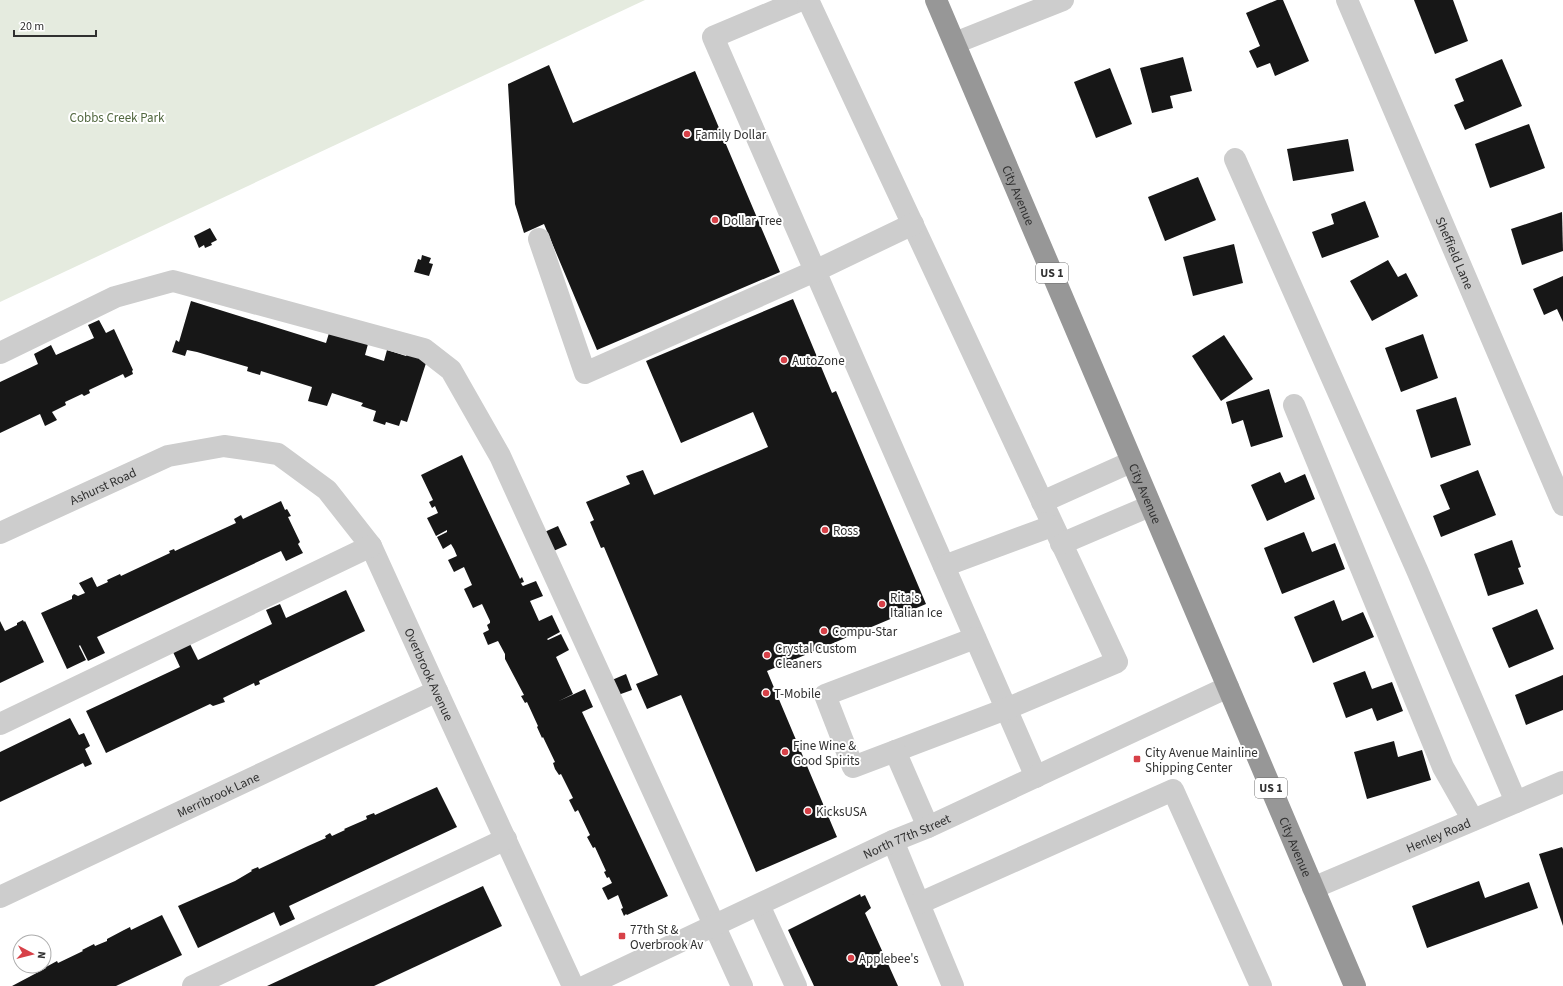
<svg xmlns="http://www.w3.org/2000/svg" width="1563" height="986" font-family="'Source Sans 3',sans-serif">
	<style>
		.green { fill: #e5ebdf }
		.building { fill: #171717 }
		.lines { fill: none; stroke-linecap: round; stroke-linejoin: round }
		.minor { stroke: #cdcdcd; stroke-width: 22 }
		.highway { stroke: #979797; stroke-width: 22 }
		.poi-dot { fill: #d74148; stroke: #fff; stroke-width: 1.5 }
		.labels { text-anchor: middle; stroke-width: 4; stroke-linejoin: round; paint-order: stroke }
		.shield { fill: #fff; stroke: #6e6e6e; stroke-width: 1 }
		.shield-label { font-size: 12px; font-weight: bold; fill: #303030 }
		.park-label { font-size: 13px; fill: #526840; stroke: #fff }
		.poi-label { font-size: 13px; fill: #303030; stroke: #fff; text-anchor: start }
		.street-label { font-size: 13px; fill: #303030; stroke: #fff }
	</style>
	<rect width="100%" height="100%" fill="#fff"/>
	<!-- green -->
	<polygon class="green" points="0,0 645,0 0,302"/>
	<!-- building -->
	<g class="building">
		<polygon points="1277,0 1283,0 1309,61 1275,76 1270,63 1257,68 1249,51 1260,46 1246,13"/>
		<polygon points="1414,0 1453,0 1468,41 1435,54"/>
		<polygon points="1183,57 1192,91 1170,96 1173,108 1152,113 1140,68"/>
		<polygon points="1502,59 1522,106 1465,130 1454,105 1464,101 1455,79"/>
		<polygon points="549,65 573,123 695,71 780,272 597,350 544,224 524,233 515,204 508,84"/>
		<polygon points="1110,68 1132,124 1096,138 1074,82"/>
		<polygon points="1529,124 1545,168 1490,188 1475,144"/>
		<polygon points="1348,139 1354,171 1293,181 1287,149"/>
		<polygon points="1198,177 1216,220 1165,241 1148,197"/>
		<polygon points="1365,201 1379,237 1322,258 1312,232 1334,224 1331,214"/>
		<polygon points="1562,212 1563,251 1522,265 1511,229"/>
		<polygon points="210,228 217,240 211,243 212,245 205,248 204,245 199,248 194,236"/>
		<polygon points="1234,244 1243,283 1193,296 1183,257"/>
		<polygon points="422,255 431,258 429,263 433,264 429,276 414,272 418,259 421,260"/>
		<polygon points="1388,260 1398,277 1406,273 1418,296 1372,321 1350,281"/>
		<polygon points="1563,276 1563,322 1557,309 1544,315 1533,289"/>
		<polygon points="793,299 832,393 836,391 926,604 767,671 837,837 756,872 681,695 647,709 636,684 658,675 604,547 601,548 590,522 594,520 586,502 630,484 626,476 643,470 654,495 768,447 753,412 681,443 646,361"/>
		<polygon points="191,301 326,343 329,333 368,344 365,355 384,361 387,350 406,356 408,353 427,360 407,422 401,420 399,426 386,422 385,425 373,421 376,411 361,406 363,403 332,393 327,406 308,401 312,387 261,371 260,375 253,373 247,371 248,367 197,352 187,350 185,356 172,352 176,340 179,342"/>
		<polygon points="99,320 106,333 114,329 133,370 132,371 133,374 125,378 123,374 89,390 90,393 84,396 82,394 65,402 66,405 52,412 57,420 45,426 40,414 0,433 0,382 38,364 34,354 51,345 56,355 94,338 88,325"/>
		<polygon points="1423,334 1438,378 1401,392 1385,348"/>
		<polygon points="1224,335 1253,379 1221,401 1192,356"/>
		<polygon points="1269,389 1283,437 1251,447 1243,420 1232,424 1226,402"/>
		<polygon points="1456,397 1471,445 1431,458 1416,410"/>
		<polygon points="462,455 520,579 522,577 524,582 521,583 522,585 523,586 536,581 543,596 530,601 539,621 552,615 560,632 547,639 548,640 561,634 569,650 556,657 573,694 559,701 585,689 593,707 582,712 668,896 627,915 626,914 624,916 621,909 623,908 618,895 608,900 602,888 612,883 609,877 607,878 604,872 606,871 595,847 593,848 587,837 590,835 578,810 575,812 569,800 573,798 561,774 559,775 555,769 553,763 555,762 543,737 542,738 537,727 538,726 527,702 525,703 521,696 524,695 505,659 505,654 498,641 488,645 483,633 489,630 487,625 490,623 490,621 482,604 473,608 464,589 472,585 464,567 454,572 448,560 457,556 454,549 451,544 443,549 437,537 447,532 447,530 436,536 427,518 438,513 435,506 432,508 429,502 433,500 421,475"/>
		<polygon points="1478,470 1496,515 1441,537 1433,516 1450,509 1440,485"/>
		<polygon points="1280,472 1285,483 1305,474 1315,499 1267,521 1251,485"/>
		<polygon points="281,501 285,510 287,509 291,516 288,517 300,542 298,544 303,553 286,561 281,551 97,637 105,653 88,661 80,645 79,646 86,660 67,669 41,613 72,599 72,596 74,594 78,596 85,593 79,583 92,577 97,587 108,582 107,580 120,574 121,576 170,553 169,551 174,549 175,551 236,523 234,519 241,515 243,519"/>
		<polygon points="558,526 567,545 549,553 540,534"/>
		<polygon points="1304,532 1312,552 1335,543 1345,569 1282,594 1264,548"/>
		<polygon points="1512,540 1521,567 1518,568 1524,584 1488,596 1474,554"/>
		<polygon points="346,590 365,631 259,681 260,684 255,686 254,683 223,698 225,702 213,706 210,704 106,753 86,711 180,667 173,652 190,644 198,660 272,624 266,610 280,604 286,618"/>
		<polygon points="1334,600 1342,621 1363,612 1374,637 1313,663 1294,617"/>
		<polygon points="1537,609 1554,649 1509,668 1492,628"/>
		<polygon points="23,620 24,622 25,621 44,662 0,683 0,621 5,631 17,625 17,623"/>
		<polygon points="1365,671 1372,689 1392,682 1403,711 1377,721 1372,708 1346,718 1333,683"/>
		<polygon points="626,674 632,690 618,695 612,680"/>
		<polygon points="1563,675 1563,710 1526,725 1515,695"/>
		<polygon points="70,718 79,735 84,733 90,746 85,749 92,764 85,767 83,763 0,802 0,752"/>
		<polygon points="1394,741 1398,757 1422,750 1431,780 1367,799 1354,752"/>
		<polygon points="437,787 457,827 289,906 295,919 280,926 274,912 198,948 178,906 235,881 252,871 251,870 258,867 259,869 308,846 326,838 325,836 330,833 332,836 345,830 344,829 367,819 366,816 374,813 375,815"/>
		<polygon points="1562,847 1563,849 1563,926 1539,854"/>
		<polygon points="1479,881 1485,898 1529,882 1538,908 1427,948 1412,906"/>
		<polygon points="483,886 502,926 374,986 267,986"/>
		<polygon points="860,894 861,897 865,895 871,908 865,913 898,986 814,986 788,930"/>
		<polygon points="162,915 182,955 116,986 12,986 46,968 46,967 57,961 58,963 83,951 82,950 94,944 95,946 107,941 107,939 124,930 130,927 131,930"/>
	</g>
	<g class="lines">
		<!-- minor -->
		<g class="minor">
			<polyline points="801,0 713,37 1036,777"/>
			<polyline points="808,0 1117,662 1006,709 853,767 825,695 975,638"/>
			<path id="s1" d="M1347 0 1563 505"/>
			<polyline points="955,43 1063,0"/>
			<polyline points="1235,159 1417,570 1516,802"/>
			<polyline points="539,239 585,373 815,271 913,224"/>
			<polyline points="0,353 115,297 173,281 424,349 451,370 500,456 742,986"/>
			<polyline points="1294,405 1443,767 1473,820"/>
			<polyline points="1042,502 1131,462"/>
			<path id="s2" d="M0 533 168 456 224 446 278 454 327 490 371 546 437 691 573 986"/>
			<polyline points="1061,544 1150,506"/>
			<polyline points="944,566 1052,526"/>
			<polyline points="0,724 371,546"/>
			<polyline points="895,751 928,827"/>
			<polyline points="893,841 953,986"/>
			<path id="s3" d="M1313 888 1563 782"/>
			<path id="s4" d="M0 897 437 691"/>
			<polyline points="920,903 1173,790 1261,986"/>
			<polyline points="759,905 796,986"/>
			<polyline points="193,986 506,839"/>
			<path id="s5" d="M586 986 893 841 928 827 1228 687"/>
		</g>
		<!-- highway -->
		<path class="highway" id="s6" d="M936 0 1355 986"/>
	</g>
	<!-- markers -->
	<g class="poi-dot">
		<circle cx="687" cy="134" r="4"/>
		<circle cx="715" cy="220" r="4"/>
		<circle cx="784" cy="360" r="4"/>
		<circle cx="825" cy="530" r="4"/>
		<circle cx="882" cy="604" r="4"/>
		<circle cx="824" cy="631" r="4"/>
		<circle cx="767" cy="655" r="4"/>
		<circle cx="766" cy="693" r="4"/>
		<circle cx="785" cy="752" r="4"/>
		<rect x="1133" y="755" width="8" height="8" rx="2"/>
		<circle cx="808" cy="811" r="4"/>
		<rect x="618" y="932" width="8" height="8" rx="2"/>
		<circle cx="851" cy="958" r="4"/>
	</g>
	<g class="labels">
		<!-- shield labels -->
		<g class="shield">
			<rect x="1036" y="263" width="32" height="20" rx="3"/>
			<rect x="1255" y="778" width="32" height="20" rx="3"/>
		</g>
		<g class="shield-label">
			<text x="1052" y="277">US 1</text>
			<text x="1271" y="792">US 1</text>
		</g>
		<!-- park labels -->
		<g class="park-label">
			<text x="117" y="122">Cobbs Creek Park</text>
		</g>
		<!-- poi labels -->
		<g class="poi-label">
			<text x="695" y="139">Family Dollar</text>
			<text x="723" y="225">Dollar Tree</text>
			<text x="792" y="365">AutoZone</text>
			<text x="833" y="535">Ross</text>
			<text x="890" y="602">Rita's<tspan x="890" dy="15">Italian Ice</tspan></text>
			<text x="832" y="636">Compu-Star</text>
			<text x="775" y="653">Crystal Custom<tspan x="775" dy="15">Cleaners</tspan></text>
			<text x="774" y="698">T-Mobile</text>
			<text x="793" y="750">Fine Wine &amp;<tspan x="793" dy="15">Good Spirits</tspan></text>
			<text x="1145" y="757">City Avenue Mainline<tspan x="1145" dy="15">Shipping Center</tspan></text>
			<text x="816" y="816">KicksUSA</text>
			<text x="630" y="934">77th St &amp;<tspan x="630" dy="15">Overbrook Av</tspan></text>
			<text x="859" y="963">Applebee's</text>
		</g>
		<!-- street labels -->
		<g class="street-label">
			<text dy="5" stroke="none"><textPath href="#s6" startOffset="212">City Avenue</textPath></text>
			<text dy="5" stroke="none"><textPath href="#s1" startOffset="275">Sheffield Lane</textPath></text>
			<text dy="5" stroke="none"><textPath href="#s2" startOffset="113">Ashurst Road</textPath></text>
			<text dy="5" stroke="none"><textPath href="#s6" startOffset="536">City Avenue</textPath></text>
			<text dy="5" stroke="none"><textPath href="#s2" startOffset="569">Overbrook Avenue</textPath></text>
			<text dy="5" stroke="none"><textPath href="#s4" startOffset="241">Merribrook Lane</textPath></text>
			<text dy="5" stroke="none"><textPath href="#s3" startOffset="136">Henley Road</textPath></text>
			<text dy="5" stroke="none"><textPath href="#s5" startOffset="354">North 77th Street</textPath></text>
			<text dy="5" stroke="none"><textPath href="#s6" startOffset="920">City Avenue</textPath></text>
		</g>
	</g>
	<!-- north arrow -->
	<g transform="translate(32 954) rotate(97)"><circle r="19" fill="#ffffff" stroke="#acacac"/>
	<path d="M0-3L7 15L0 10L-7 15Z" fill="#d74148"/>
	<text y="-6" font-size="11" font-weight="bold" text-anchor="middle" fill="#303030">N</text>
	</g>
	<!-- scale -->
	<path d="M14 30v6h82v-6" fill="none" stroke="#303030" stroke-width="2"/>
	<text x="20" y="30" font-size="12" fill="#303030" stroke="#ffffff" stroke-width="3" paint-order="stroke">20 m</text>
</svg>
